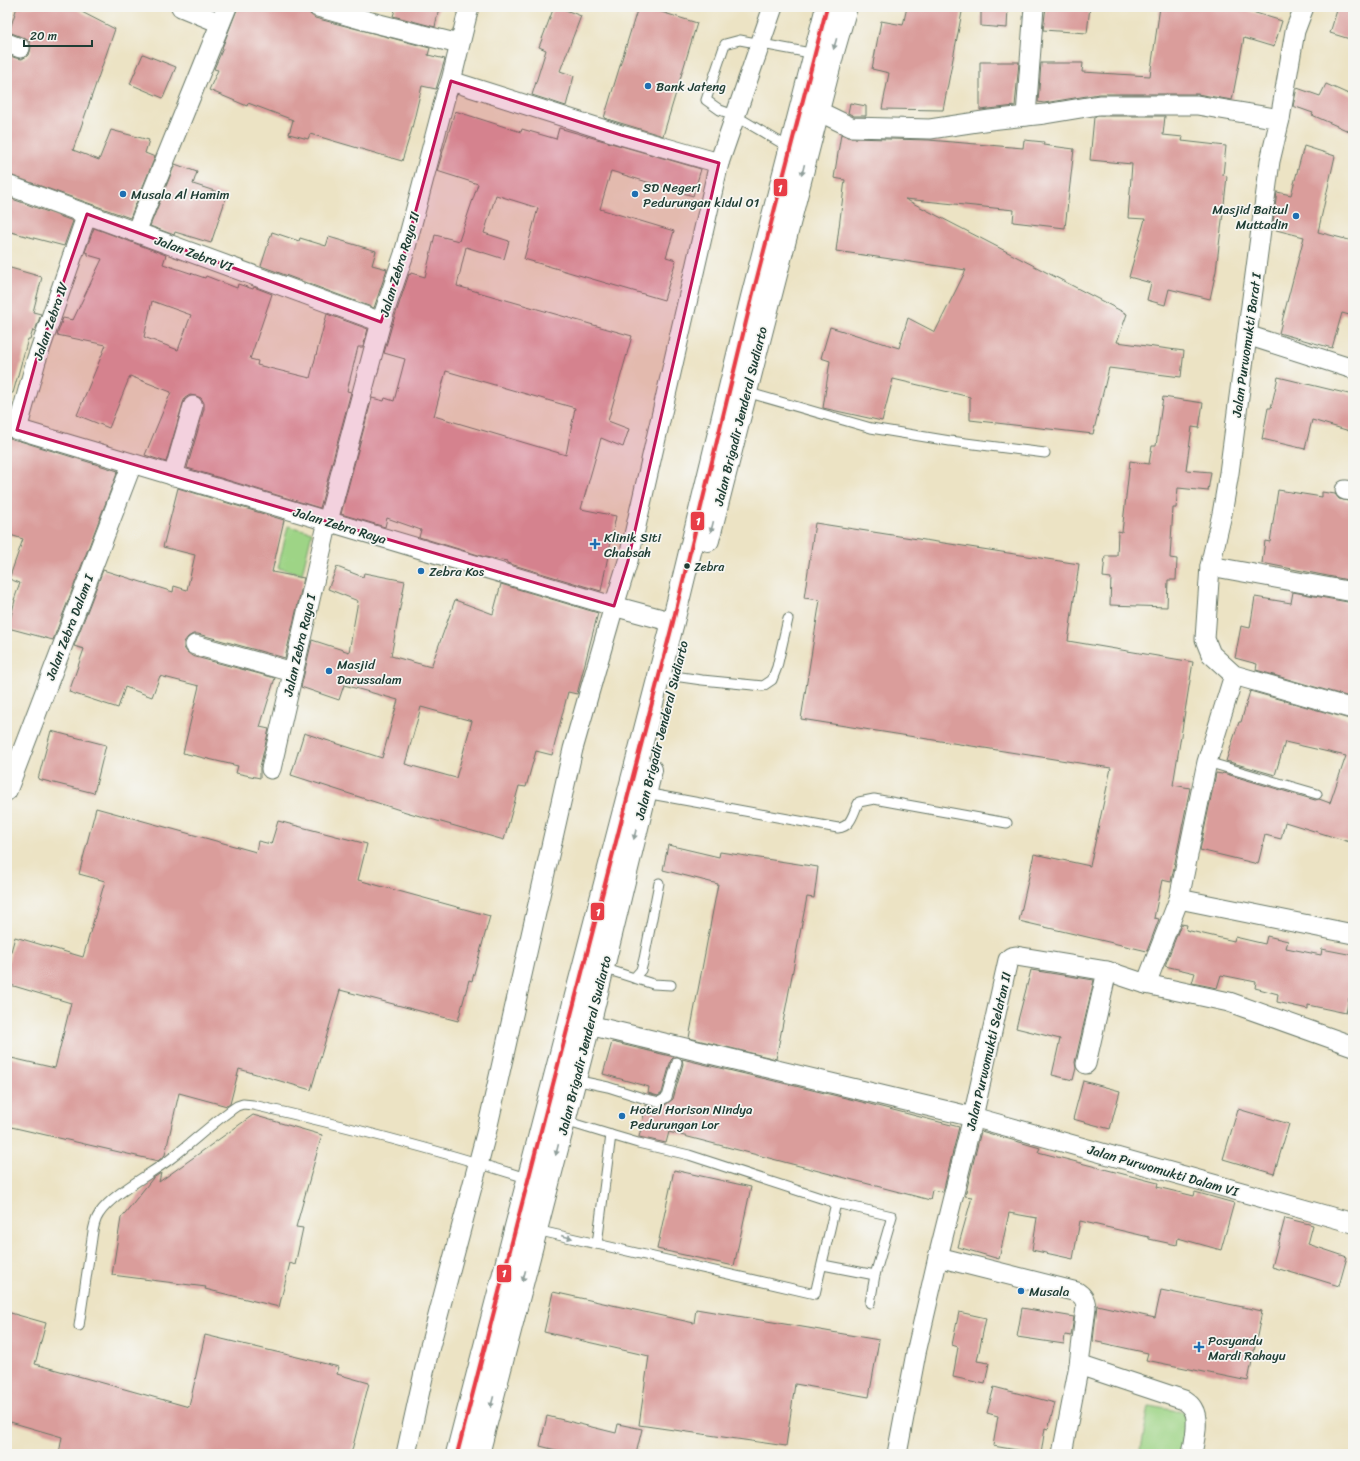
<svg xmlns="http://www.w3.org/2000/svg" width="1360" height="1461" font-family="Sriracha,sans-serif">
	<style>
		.green { fill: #9ed486; stroke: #5e885d }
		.building { fill: #da9d9b; fill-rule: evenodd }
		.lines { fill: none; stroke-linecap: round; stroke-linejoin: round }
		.service-casing { stroke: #677766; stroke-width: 11 }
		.minor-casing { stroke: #677766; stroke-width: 21 }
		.primary-casing { stroke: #677766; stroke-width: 24 }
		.service { stroke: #fff; stroke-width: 9 }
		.minor { stroke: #fff; stroke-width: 19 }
		.primary { stroke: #fff; stroke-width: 22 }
		.bus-1-casing { stroke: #f6f6f2; stroke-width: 7 }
		.bus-1 { stroke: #e83d46; stroke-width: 4 }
		.oneway { fill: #8f9e9a }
		.marked { fill: #c2185b; fill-opacity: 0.2; stroke: #c2185b; stroke-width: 3; stroke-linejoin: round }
		.poi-dot { fill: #1f6fb2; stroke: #f6f6f2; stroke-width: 1.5 }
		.bus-dot { fill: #1f3d34; stroke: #f6f6f2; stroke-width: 1.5 }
		.labels { text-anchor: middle; stroke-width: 3.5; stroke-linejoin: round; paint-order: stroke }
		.bus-label { font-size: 12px; fill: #1f3d34; stroke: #f6f6f2; text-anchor: start }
		.poi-label { font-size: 13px; fill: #1f3d34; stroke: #f6f6f2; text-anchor: start }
		.street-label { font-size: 13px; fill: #1f3d34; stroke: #f6f6f2 }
		.line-badge { stroke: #f6f6f2; stroke-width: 1.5 }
		.badge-label { font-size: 11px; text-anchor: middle; font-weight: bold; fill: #fff }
	</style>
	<rect width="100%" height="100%" fill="#f6f6f2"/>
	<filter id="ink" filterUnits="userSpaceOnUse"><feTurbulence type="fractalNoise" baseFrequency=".025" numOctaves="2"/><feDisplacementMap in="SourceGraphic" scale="8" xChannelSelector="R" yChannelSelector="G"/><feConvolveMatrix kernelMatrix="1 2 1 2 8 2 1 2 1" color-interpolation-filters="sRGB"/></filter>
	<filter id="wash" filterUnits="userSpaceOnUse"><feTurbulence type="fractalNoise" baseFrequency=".012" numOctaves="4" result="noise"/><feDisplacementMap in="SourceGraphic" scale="16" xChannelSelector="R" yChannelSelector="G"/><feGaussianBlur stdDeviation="0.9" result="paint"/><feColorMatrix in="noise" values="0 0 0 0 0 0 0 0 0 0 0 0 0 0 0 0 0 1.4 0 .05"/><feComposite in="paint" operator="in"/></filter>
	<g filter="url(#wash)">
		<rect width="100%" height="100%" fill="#ece3c4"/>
		<!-- green -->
		<g class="green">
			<polygon points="288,526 312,532 302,574 278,568"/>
			<polygon points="1149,1406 1189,1413 1181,1454 1140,1454"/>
		</g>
		<g id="blocks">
			<!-- building -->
			<g class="building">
				<polygon points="17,7 72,7 115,29 73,150 99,160 111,130 149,140 145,153 155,157 130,218 7,174 7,55 16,58 22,59 27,56 30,52 31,47 29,41 24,38 9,32"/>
				<polygon points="238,7 306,7 310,14 315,18 430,48 428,55 445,59 436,89 422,86 411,132 402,161 310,134 308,139 289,134 293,120 248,103 247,106 209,90 218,70 214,69 223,48 222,48"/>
				<polygon points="396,7 439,7 435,27 393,16"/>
				<polygon points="554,7 558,7 581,16 560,71 574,76 566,106 532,95 546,50 539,47"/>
				<polygon points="638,7 645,7 697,23 663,136 604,118"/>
				<polygon points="907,7 963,7 943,110 882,109 889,73 872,69 881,21 903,25"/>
				<polygon points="981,7 1008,7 1007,28 981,26"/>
				<polygon points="1046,7 1090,7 1087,33 1043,30"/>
				<polygon points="1160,7 1236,7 1282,21 1274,47 1244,38 1232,100 1197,94 1099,94 1044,103 1038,102 1041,63 1083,63 1082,72 1150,76"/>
				<polygon points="1338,7 1353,7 1353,40 1330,33"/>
				<polygon points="143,54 176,67 163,98 130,84"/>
				<polygon points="980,62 1019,62 1015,106 980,110"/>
				<polygon points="1326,84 1353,96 1353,133 1312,115 1313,113 1293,106 1297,88 1320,96"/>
				<polygon points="850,103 866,106 866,116 854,116 848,113"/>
				<path d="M455 111 521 132 522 129 556 139 559 128 701 169 693 196 611 171 600 209 674 231 666 257 676 260 664 300 524 259 538 208 496 195 484 233 509 241 504 259 466 247 457 286 632 336 608 421 629 429 623 447 601 438 581 509 616 516 601 591 507 563V561L485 557 419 537 421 530 387 518 385 527 341 514 372 398 384 401 385 398 394 401 405 359 384 353 392 325 409 274 410 275 411 273 425 277 435 235 459 241 478 184 437 171ZM446 371 575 408 566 455 434 416Z"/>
				<polygon points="1100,116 1165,116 1163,135 1183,137 1182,141 1226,146 1223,175 1227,176 1224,204 1216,271 1210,299 1169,289 1165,305 1147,300 1151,283 1129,277 1145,219 1128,218 1132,164 1090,160 1094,117"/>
				<polygon points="841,134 851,138 929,140 1023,148 1024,140 1044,142 1043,145 1074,149 1065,228 1013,222 1014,210 905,199 1127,314 1117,342 1184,351 1181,377 1109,368 1093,434 970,420 970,397 893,379 882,421 823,408 830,361 821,358 830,327 899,348 908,318 935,332 966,270 836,251 845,180 834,178"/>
				<polygon points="1304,146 1335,156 1318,232 1353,241 1353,316 1342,313 1332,348 1279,333 1304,237 1272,229 1277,192 1291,195"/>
				<polygon points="175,164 197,172 193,184 227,195 211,243 175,232 174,235 150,226"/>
				<polygon points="7,197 73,221 64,246 7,231"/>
				<path d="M94 228 166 255 163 264 205 278 206 276 237 288 238 284 253 289 254 287 272 294 250 359 258 361 257 365 310 378 327 314 368 329 363 347H358L347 391 351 392 320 508 187 468 204 409V403L201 398 196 396 190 395 185 398 183 403 166 462 145 455 171 392 130 376 109 428 77 415 106 345 57 335 63 318 73 320 102 259 88 255V253L85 252ZM152 301 191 315 178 350 144 337Z"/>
				<polygon points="272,232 299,241 300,238 326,246 329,237 376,251 372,265 387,269 374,308 261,266"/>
				<polygon points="7,267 42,277 33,312 41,314 35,331 33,330 30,339 28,339 13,393 7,393"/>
				<polygon points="1278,377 1353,395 1353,432 1312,420 1305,449 1262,439 1268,408 1271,408"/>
				<polygon points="1163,397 1203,403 1199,428 1192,427 1186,470 1211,472 1208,491 1178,488 1176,508 1173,508 1170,558 1177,559 1176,580 1168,580 1167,607 1110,605 1111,578 1103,577 1105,556 1117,556 1118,531 1122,532 1130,461 1149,464 1152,446 1156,446"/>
				<polygon points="7,437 118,471 53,640 8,628 15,600 14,600 20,583 9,579 23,539 7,534"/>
				<polygon points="178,488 284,520 272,572 304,578 285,658 198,634 193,634 188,637 184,642 184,648 187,652 192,656 275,678 260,727 269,729 260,767 260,778 236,773 238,766 183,753 199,686 160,676 152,697 125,687 118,708 69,692 84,649 74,646 103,570 173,592 174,586 187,590 195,555 163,547"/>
				<polygon points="1278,490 1322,497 1322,492 1335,494 1339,499 1353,502 1353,581 1262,563 1265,541 1270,542"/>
				<polygon points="815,523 1079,564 1068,641 1193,662 1173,785 1190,788 1171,882 1162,880 1154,918 1159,919 1147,951 1019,921 1034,854 1090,866 1111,768 801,719 820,600 804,598"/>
				<path d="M337 567 363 577 364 573 405 581 391 656 431 667 455 600 493 614 501 584 598 613 577 694 568 692 552 755 536 751 526 787 519 786 504 840 406 812 291 775 304 733 382 758 398 700 344 685 339 700 301 687 312 640 349 652 358 601 328 589ZM421 707 472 721 456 778 405 764Z"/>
				<polygon points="1293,592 1353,603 1353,698 1256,670 1257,664 1235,658 1241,626 1250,628 1255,597 1291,603"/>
				<polygon points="1250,691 1353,720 1353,843 1285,822 1281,839 1265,835 1258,864 1200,850 1216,773 1222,774 1223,773 1315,800 1319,799 1330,803 1346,756 1285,742 1275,775 1226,761 1239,722 1241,722"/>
				<polygon points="51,731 106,745 94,793 38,779"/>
				<polygon points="96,808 256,852 258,841 271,844 278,821 367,844 358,880 490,916 472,981 469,980 458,1021 340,990 311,1090 239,1069 230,1104 227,1106 179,1093 165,1155 158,1161 7,1126 7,1057 55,1068 71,1003 7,984 7,966 15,937 83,957 105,881 79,874"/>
				<polygon points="668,845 719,857 720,852 818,867 814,898 807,897 776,1059 689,1038 718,884 663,870"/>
				<polygon points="1181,924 1187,925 1186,930 1234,941 1235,937 1265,944 1267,936 1288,941 1286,948 1321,955 1322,949 1353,955 1353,999 1349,998 1346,1013 1308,1005 1308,1009 1277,1002 1278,994 1255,988 1256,982 1221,975 1217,988 1192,983 1195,973 1165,966"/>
				<polygon points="1031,970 1094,980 1075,1062 1076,1068 1073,1080 1052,1075 1060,1039 1016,1028"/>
				<polygon points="612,1042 674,1057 671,1060 662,1093 658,1096 648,1093 649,1087 603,1074"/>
				<polygon points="682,1059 854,1100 959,1127 943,1192 932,1190 930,1200 669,1132 666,1143 639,1137 646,1105 658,1108 662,1107 673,1099 683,1064"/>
				<polygon points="1083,1081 1120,1091 1110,1129 1073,1119"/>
				<polygon points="1238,1109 1289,1124 1274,1174 1223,1159"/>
				<polygon points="253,1115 322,1135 296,1227 303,1228 295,1265 290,1263 279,1307 205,1289 206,1287 112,1275 121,1218 153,1178 161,1173 159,1182"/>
				<polygon points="981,1131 1040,1148 1038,1152 1158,1183 1157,1187 1194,1196 1195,1192 1234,1203 1221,1250 1178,1238 1177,1245 1149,1239 1149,1237 1080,1221 1073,1259 1032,1250 1037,1218 1009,1213 999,1259 958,1247 972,1197 965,1196"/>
				<polygon points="674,1170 751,1187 734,1266 657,1249"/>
				<polygon points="1285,1218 1313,1225 1308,1244 1347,1257 1339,1286 1300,1274 1300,1275 1272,1267"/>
				<polygon points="1161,1290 1262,1311 1248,1381 1146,1360 1148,1353 1093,1341 1097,1305 1155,1318"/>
				<polygon points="553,1292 694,1323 696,1309 879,1340 869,1397 795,1384 786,1446 639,1425 649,1356 544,1332"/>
				<polygon points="1022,1308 1074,1317 1071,1336 1065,1335 1064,1344 1017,1337"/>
				<polygon points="7,1312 46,1323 35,1364 189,1407 205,1335 339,1367 337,1374 369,1383 351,1454 59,1454 62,1437 7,1421"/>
				<polygon points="959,1312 986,1318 977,1361 989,1363 985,1384 953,1377 958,1347 952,1345"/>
				<polygon points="994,1387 1055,1403 1048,1429 1045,1428 1041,1454 993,1446 998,1416 987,1413"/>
				<polygon points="547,1416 616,1433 618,1424 642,1429 636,1454 572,1454 540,1446"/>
			</g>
		</g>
	</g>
	<g filter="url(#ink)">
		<use href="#blocks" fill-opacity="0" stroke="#677766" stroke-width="1"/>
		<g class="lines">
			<!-- service casing -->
			<g class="service-casing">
				<g id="service">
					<polyline points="790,148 734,115 720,110 706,100 725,44 740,40 816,54"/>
					<polyline points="746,392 871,428 950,441 1045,453"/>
					<polyline points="674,676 702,680 763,686 772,680 777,667 788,619"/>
					<polyline points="1207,762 1317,794"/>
					<path d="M645 793 838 828C852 827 853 812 859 802L874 799 1007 823"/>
					<polyline points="603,968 634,978 641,970 644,959 659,883"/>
					<polyline points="634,978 653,984 671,985"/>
					<polyline points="575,1080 608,1087 646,1099 659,1102 667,1097 677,1062"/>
					<polyline points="565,1121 611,1135"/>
					<polyline points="536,1230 815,1294 836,1203 892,1216 875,1275 870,1303"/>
					<polyline points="597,1244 611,1135 638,1143 689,1155 836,1203"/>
					<polyline points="823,1265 875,1275"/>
					<path d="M79 1326 92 1238C93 1230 94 1221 99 1214 112 1194 149 1175 169 1160 192 1143 213 1122 237 1106L243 1104 253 1105C346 1126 439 1150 529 1179"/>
				</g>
			</g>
			<!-- minor casing -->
			<g class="minor-casing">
				<g id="minor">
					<polyline points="181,7 220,23"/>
					<polyline points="318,7 371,22 459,44"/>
					<polyline points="1304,7 1295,31 1280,119 1270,161 1229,473 1222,514 1210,566 1205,639 1211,654 1234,675 1353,709"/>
					<polyline points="7,43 20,48"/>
					<polyline points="451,81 621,135 719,163"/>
					<polyline points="818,111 851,127 930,129 990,120 1045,114 1099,105 1197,105 1280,119"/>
					<polyline points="1026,116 1034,7"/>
					<polyline points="7,185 381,322"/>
					<polyline points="136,232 227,7"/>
					<polyline points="1247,335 1353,369"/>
					<polyline points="7,426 606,604 673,622"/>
					<polyline points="17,430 36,361 87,214"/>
					<polyline points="173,476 193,406"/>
					<polyline points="1345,490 1353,491"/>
					<polyline points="1210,566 1353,592"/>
					<polyline points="195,645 293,672"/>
					<polyline points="271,769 328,521 381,322 404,254 446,94 451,81 469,7"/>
					<polyline points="7,791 132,464"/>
					<polyline points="1179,899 1353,934"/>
					<polyline points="1146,984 1229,1002 1353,1046"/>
					<polyline points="589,1025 973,1117 1353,1223"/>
					<polyline points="1086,1064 1107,971"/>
					<path d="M938 1257 1077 1292C1083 1296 1085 1299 1086 1307L1079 1365 1062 1454"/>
					<path d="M1079 1365 1184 1400C1187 1402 1191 1405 1193 1409 1200 1420 1194 1442 1192 1454"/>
					<polyline points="406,1454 429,1350 486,1134 573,749 614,606 628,561 719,163 773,7"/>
					<polyline points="897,1454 916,1353 938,1257 973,1117 1008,960 1011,957 1016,956 1107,971 1146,984 1179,899 1207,762 1234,675"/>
				</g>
			</g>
			<!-- primary casing -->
			<g class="primary-casing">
				<g id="primary">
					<polyline points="708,540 833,52 846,7"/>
					<polyline points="457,1454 673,622 752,297 827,7"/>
					<polyline points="478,1454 589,1025 651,770"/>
				</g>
			</g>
			<!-- service -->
			<use href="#service" class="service"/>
			<!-- minor -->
			<use href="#minor" class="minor"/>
			<!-- primary -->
			<use href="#primary" class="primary"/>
			<!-- bus-1 casing -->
			<g class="bus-1-casing">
				<polyline id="bus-1" points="457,1454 673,622 752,297 827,7"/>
			</g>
			<!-- bus-1 -->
			<use href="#bus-1" class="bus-1"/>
		</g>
		<!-- one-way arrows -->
		<defs><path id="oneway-solid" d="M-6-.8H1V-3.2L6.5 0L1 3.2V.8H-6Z"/></defs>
		<g class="oneway">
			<use href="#oneway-solid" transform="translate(835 44) rotate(106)"/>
			<use href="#oneway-solid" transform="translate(803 170) rotate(104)"/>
			<use href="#oneway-solid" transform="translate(712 527) rotate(104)"/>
			<use href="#oneway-solid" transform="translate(635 834) rotate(103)"/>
			<use href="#oneway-solid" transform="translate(557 1150) rotate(104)"/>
			<use href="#oneway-solid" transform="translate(567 1237) rotate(13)"/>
			<use href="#oneway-solid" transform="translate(524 1276) rotate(105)"/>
			<use href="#oneway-solid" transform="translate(492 1402) rotate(105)"/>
		</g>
	</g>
	<!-- marked area -->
	<path class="marked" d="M451 81 621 135 719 163 628 561 614 606 17 430 36 361 87 214 381 322 404 254Z"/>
	<!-- markers -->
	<g class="poi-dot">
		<circle cx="648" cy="86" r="4"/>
		<circle cx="123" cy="194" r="4"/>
		<circle cx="635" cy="194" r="4"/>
		<circle cx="1296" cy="216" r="4"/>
		<path d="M593 538h4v4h4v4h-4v4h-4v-4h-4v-4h4z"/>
		<circle cx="421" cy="571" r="4"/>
		<circle cx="329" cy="671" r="4"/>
		<circle cx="622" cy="1116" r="4"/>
		<circle cx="1021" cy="1291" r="4"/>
		<path d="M1197 1341h4v4h4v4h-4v4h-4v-4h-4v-4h4z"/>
	</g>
	<circle class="bus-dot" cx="687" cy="566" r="3.5"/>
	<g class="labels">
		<!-- bus labels -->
		<g class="bus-label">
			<text x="694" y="571">Zebra</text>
		</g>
		<!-- poi labels -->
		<g class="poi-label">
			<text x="656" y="91">Bank Jateng</text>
			<text x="643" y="192">SD Negeri<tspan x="643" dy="15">Pedurungan kidul 01</tspan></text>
			<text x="131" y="199">Musala Al Hamim</text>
			<text x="1288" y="214" text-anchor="end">Masjid Baitul<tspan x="1288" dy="15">Muttadin</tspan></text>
			<text x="604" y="542">Klinik Siti<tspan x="604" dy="15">Chabsah</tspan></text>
			<text x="429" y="576">Zebra Kos</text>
			<text x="337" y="669">Masjid<tspan x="337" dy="15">Darussalam</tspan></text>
			<text x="630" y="1114">Hotel Horison Nindya<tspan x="630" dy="15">Pedurungan Lor</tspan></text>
			<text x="1029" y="1296">Musala</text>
			<text x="1208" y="1345">Posyandu<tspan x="1208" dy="15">Mardi Rahayu</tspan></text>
		</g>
		<!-- street labels -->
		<g class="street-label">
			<text transform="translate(194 253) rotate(20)" y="5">Jalan Zebra VI</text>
			<text transform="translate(399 264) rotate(-73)" y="5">Jalan Zebra Raya II</text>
			<text transform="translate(50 321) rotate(-71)" y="5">Jalan Zebra IV</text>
			<text transform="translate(1246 345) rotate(-82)" y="5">Jalan Purwomukti Barat I</text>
			<text transform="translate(740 416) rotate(-76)" y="5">Jalan Brigadir Jenderal Sudiarto</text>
			<text transform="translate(340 525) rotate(17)" y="5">Jalan Zebra Raya</text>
			<text transform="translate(69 627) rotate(-69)" y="5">Jalan Zebra Dalam I</text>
			<text transform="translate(299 645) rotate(-77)" y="5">Jalan Zebra Raya I</text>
			<text transform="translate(661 730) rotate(-76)" y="5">Jalan Brigadir Jenderal Sudiarto</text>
			<text transform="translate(584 1045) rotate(-76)" y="5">Jalan Brigadir Jenderal Sudiarto</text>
			<text transform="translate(988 1051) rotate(-77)" y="5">Jalan Purwomukti Selatan II</text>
			<text transform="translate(1163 1170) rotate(16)" y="5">Jalan Purwomukti Dalam VI</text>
		</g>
	</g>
	<g class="line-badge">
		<rect x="773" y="178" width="15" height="19" rx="4" fill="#e83d46"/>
		<rect x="690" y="511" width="15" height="20" rx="4" fill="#e83d46"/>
		<rect x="590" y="902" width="15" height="19" rx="4" fill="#e83d46"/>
		<rect x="496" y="1264" width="16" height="19" rx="4" fill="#e83d46"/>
	</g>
	<g class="badge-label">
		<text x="780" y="192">1</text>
		<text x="698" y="525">1</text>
		<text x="598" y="916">1</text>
		<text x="504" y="1277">1</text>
	</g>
	<!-- margin -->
	<rect width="1360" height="1461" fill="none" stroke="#f6f6f2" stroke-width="24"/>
	<!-- scale -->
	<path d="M24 40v6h68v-6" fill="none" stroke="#1f3d34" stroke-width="2"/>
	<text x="30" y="40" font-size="12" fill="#1f3d34" stroke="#f6f6f2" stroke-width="3" paint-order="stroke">20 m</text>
</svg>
